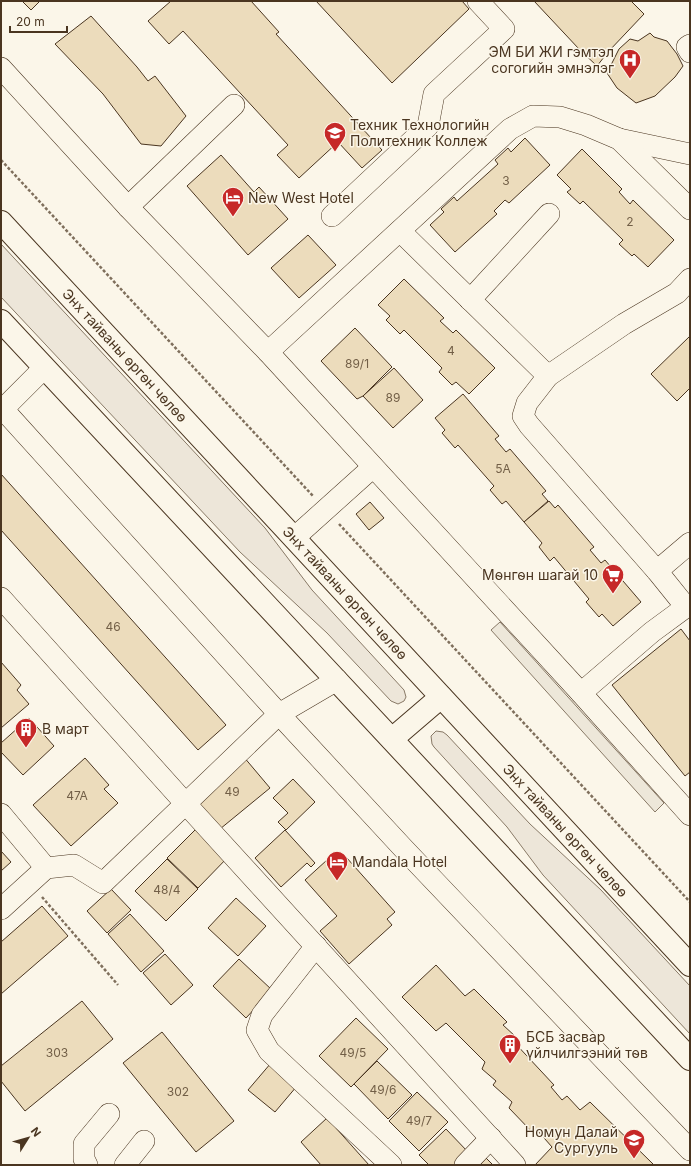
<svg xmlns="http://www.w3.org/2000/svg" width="691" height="1166" font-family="Inter,sans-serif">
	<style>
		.green { fill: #ede6d9; stroke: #887966 }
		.parking { fill: #ede7d9; stroke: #887966 }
		.building { fill: #ecdcbc; stroke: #4a3520 }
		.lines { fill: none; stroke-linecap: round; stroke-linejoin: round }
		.minor-casing { stroke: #4a3520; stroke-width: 22 }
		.highway-casing { stroke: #4a3520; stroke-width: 24 }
		.path { stroke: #7f6f5c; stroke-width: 2.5; stroke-dasharray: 3 2; stroke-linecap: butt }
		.minor { stroke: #fbf6e9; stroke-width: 21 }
		.highway { stroke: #fbf6e9; stroke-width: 22 }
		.labels { text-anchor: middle; stroke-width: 3; stroke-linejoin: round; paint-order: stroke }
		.number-label { font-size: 12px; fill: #725f47 }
		.poi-label { font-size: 14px; fill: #4a3520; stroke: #fbf6e9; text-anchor: start }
		.street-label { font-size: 14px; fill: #4a3520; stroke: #fbf6e9 }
	</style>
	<rect width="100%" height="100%" fill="#fbf6e9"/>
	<!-- green -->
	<g class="green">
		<polygon points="1,244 265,528 312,590 404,690 406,697 404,701 398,704 391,701 327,633 240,552 1,297"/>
		<polygon points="436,731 443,732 447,735 530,824 601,890 690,986 690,1034 543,875 507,827 434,747 432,744 431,736"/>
	</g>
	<!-- parking -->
	<polygon class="parking" points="500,622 664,803 655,812 491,630"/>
	<!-- building -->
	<g class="building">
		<polygon points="22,1 40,1 31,10"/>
		<polygon points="171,1 251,1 279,32 276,34 382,150 362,168 338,142 299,178 277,155 288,145 183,31 169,44 148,21"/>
		<polygon points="316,1 462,1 469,9 392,83"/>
		<polygon points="534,1 631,1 644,14 608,52 597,66 579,49"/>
		<polygon points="91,16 137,67 148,81 155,76 186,116 161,146 141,144 103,94 55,44"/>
		<polygon points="650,33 654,37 667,41 677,54 683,66 675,77 655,96 636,103 617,88 607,73 619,49 630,39 638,41"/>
		<polygon points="525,138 550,165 509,203 505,200 494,211 497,214 455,252 430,225 444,212 441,209 454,197 457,201 498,164 495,160 508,148 511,152"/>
		<polygon points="582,149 622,189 619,192 630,204 633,200 674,240 648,267 634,254 632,256 619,244 623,240 583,201 580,204 567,192 571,189 557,175"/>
		<polygon points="221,155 254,192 259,187 288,219 248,255 187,186"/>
		<polygon points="308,235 336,265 299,298 271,268"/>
		<polygon points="404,279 444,318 440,321 453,333 456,330 495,368 469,394 456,382 452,385 439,372 442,368 404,330 400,334 386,320 390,316 378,305"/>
		<polygon points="355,328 392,367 363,396 357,399 321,361"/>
		<polygon points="690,336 690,391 689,389 677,401 651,374"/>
		<polygon points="394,368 423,400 393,428 363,396"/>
		<polygon points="463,394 499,436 495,439 506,452 510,449 546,491 542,494 548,501 524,522 506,501 502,504 490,490 494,486 458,445 455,448 442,433 445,430 435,418"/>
		<polygon points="1,474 226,725 198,750 1,530"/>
		<polygon points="549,501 555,508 558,505 594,547 590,550 601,563 605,560 641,602 613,626 602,614 599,617 586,602 589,599 554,557 550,561 539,547 542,543 524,522"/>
		<polygon points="370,502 384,518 369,530 356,514"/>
		<polygon points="681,629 690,641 690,772 685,776 612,685"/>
		<polygon points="1,662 21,685 17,690 29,704 1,728"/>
		<polygon points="29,718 54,746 23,775 1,752 1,743"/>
		<polygon points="243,756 270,788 220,829 194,797"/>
		<polygon points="85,758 109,785 104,789 118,803 71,846 33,805"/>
		<polygon points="293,779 315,802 286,830 278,822 288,813 273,798"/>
		<polygon points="199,826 230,855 198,888 167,858"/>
		<polygon points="285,830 315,863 311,867 307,863 281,887 255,858"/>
		<polygon points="1,851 11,862 1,871"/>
		<polygon points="346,857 395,912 387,919 392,925 349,964 320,931 337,916 305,880 327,860 334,867"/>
		<polygon points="167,859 198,889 166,921 135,891"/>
		<polygon points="111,889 131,910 107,933 87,911"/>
		<polygon points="236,898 266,926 238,956 208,928"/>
		<polygon points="42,906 68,936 1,994 1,942"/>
		<polygon points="130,914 164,951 141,972 108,934"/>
		<polygon points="165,954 193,985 171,1005 143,973"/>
		<polygon points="239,959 272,990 246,1018 213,986"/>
		<polygon points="436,965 465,996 474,989 507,1022 503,1025 516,1037 513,1041 554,1085 551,1087 562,1100 567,1096 580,1110 590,1102 653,1164 652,1165 535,1165 552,1147 537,1130 533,1133 509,1108 512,1102 493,1085 496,1081 482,1069 485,1062 446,1023 436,1031 402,997"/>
		<polygon points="82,1001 113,1039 25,1111 1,1081 1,1066"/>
		<polygon points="356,1018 388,1049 351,1087 319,1056"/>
		<polygon points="162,1032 234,1121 196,1152 123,1063"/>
		<polygon points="377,1061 412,1095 388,1119 354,1084"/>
		<polygon points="271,1063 297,1086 275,1112 248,1090"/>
		<polygon points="417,1092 448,1122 419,1151 389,1121"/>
		<polygon points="327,1118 369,1165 321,1165 301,1142"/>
		<polygon points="446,1129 468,1152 456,1165 429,1165 419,1155"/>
		<polygon points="486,1158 493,1165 480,1165"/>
	</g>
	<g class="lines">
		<!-- minor casing -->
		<g class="minor-casing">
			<g id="minor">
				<polyline points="690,45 687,47 690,52"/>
				<polyline points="1,68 128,207 268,352 581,693 690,815"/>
				<polyline points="619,139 690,154"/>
				<polyline points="128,207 234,105"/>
				<polyline points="332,216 428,126 434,94 504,29 478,1"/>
				<polyline points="400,231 548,376"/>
				<polyline points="470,300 549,214"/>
				<polyline points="268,352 510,129 533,116 560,117 586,125 619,139 690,209"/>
				<polyline points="1,407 279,714 403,848 690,1150"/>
				<polyline points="1,411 44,368"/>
				<polyline points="294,538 373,467"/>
				<polyline points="657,571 690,543"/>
				<polyline points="1,598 185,803 515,1165"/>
				<polyline points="581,693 652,632 686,607 657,571 529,425 523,416 527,403 548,376 624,324 677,293 690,279"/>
				<polyline points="1,814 46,868"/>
				<polyline points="1,909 46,868 74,865 103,883 279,714 337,680"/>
				<polyline points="316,946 262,1015 257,1030 269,1051 391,1165"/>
				<polyline points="87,1165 84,1159 84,1144 109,1114"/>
				<polyline points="125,1165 144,1141"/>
				<polyline points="465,1165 491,1138"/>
			</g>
		</g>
		<!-- highway casing -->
		<g class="highway-casing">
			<g id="highway">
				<path id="s1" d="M1 222 690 965"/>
				<polyline points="1,321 690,1059"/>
				<polyline points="392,739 441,697"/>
			</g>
		</g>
		<!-- path -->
		<g class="path">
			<polyline points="1,160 313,496"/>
			<polyline points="339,524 690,902"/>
			<polyline points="42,897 118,985"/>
		</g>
		<!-- minor -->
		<use href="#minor" class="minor"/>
		<!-- highway -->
		<use href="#highway" class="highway"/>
	</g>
	<!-- icons -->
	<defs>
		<g id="hospital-pin" transform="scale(1.15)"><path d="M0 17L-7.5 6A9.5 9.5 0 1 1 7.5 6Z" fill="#c62828" stroke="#fbf6e9"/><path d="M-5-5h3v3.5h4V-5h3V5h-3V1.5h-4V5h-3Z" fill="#fff"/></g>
		<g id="university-pin" transform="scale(1.15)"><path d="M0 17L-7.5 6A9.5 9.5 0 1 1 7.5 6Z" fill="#c62828" stroke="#fbf6e9"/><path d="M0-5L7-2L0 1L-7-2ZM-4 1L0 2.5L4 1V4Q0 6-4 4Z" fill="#fff"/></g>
		<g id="hotel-pin" transform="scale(1.15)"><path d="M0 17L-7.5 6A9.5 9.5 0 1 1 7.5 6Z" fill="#c62828" stroke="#fbf6e9"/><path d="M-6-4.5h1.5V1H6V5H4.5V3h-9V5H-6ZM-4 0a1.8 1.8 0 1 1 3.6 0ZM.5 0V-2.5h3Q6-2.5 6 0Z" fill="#fff"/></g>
		<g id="supermarket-pin" transform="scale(1.15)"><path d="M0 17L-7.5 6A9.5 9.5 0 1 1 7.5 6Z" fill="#c62828" stroke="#fbf6e9"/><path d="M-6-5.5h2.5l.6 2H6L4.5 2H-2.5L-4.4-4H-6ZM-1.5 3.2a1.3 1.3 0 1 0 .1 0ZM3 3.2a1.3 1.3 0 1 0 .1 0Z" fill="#fff"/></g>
		<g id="building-pin" transform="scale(1.15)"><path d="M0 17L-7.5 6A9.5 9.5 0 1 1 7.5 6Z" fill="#c62828" stroke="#fbf6e9"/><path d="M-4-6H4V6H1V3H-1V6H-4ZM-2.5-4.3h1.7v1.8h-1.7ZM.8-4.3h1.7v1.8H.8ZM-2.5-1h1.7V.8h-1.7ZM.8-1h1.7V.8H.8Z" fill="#fff"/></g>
		<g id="school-pin" transform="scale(1.15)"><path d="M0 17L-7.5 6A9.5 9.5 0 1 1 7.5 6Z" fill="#c62828" stroke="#fbf6e9"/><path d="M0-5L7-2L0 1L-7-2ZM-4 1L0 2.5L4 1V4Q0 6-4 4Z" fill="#fff"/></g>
	</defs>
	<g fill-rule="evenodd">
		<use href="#hospital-pin" x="630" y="60"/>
		<use href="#university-pin" x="335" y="133"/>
		<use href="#hotel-pin" x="233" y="198"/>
		<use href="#supermarket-pin" x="613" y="575"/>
		<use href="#building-pin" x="26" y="729"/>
		<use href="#hotel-pin" x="337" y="862"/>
		<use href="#building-pin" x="510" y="1045"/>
		<use href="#school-pin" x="634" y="1140"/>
	</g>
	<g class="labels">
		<!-- number labels -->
		<g class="number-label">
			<text x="506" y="185">3</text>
			<text x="630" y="226">2</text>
			<text x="451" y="355">4</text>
			<text x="357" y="368">89/1</text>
			<text x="393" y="402">89</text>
			<text x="503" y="473">5А</text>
			<text x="113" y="631">46</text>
			<text x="232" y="796">49</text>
			<text x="77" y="800">47А</text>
			<text x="167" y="894">48/4</text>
			<text x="57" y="1057">303</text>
			<text x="353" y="1057">49/5</text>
			<text x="383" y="1094">49/6</text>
			<text x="178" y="1096">302</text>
			<text x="419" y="1125">49/7</text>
		</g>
		<!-- poi labels -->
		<g class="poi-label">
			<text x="614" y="57" text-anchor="end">ЭМ БИ ЖИ гэмтэл<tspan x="614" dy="16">согогийн эмнэлэг</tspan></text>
			<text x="350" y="130">Техник Технологийн<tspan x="350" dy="16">Политехник Коллеж</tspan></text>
			<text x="248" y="203">New West Hotel</text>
			<text x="598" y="580" text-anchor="end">Мөнгөн шагай 10</text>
			<text x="42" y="734">В март</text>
			<text x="352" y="867">Mandala Hotel</text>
			<text x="526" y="1042">БСБ засвар<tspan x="526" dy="16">үйлчилгээний төв</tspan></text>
			<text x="618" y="1137" text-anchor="end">Номун Далай<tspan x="618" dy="16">Сургууль</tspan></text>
		</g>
		<!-- street labels -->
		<g class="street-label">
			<text dy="5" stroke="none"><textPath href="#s1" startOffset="182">Энх тайваны өргөн чөлөө</textPath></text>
			<text dy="5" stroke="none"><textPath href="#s1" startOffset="506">Энх тайваны өргөн чөлөө</textPath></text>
			<text dy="5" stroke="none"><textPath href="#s1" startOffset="830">Энх тайваны өргөн чөлөө</textPath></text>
		</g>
	</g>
	<!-- border -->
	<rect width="691" height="1166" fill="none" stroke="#4a3520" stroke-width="4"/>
	<!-- north arrow -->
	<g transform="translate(28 1138) rotate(53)" stroke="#fbf6e9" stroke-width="3" paint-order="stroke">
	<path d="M0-3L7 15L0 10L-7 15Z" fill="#4a3520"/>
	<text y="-6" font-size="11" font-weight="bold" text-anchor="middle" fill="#4a3520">N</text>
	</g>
	<!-- scale -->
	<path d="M10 26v6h57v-6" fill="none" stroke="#4a3520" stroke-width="2"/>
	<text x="16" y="26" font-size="12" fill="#4a3520" stroke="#fbf6e9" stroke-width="3" paint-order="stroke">20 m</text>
</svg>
